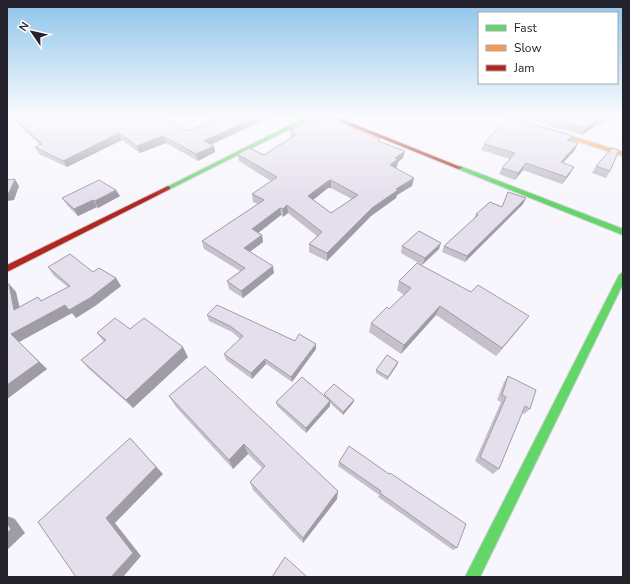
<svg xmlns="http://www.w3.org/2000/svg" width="630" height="584" font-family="'Nunito Sans',sans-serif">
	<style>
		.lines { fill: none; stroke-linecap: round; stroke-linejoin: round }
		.fast-casing { stroke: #d1d0d8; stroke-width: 2 }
		.slow-casing { stroke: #d1d0d8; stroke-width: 2 }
		.jam-casing { stroke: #d1d0d8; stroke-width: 2 }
		.fast { fill: #63d668; fill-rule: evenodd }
		.slow { fill: #ff974d; fill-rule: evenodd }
		.jam { fill: #b3261e; fill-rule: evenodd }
		.wall { fill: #c5c0cc; fill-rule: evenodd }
		.shaded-wall { fill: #a09ca6 }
		.building { fill: #e5dfed; stroke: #a09ca6; fill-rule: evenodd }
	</style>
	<rect width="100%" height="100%" fill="#f7f6fc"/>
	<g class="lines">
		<!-- fast casing -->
		<g class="fast-casing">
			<g id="fast">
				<polygon points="308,116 316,116 170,189 166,189 165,188"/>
				<polygon points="460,166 623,229 623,235 458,169 457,168"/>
				<polygon points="623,272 623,284 480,577 465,577 619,275"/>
			</g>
		</g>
		<!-- slow casing -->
		<g class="slow-casing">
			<polygon id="slow" points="542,128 546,128 623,152 623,156 542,130"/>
		</g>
		<!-- jam casing -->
		<g class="jam-casing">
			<g id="jam">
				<polygon points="326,116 334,116 463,168 458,169"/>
				<polygon points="168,186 170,187 170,189 7,272 7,265"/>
			</g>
		</g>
		<!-- fast -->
		<use href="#fast" class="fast"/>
		<!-- slow -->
		<use href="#slow" class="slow"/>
		<!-- jam -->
		<use href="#jam" class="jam"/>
	</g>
	<!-- wall -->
	<g class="wall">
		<polygon points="12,116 188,131 222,116 272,116 211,145 214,146 215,152 198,161 166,143 140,153 122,140 67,167 39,154 35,147 40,145 16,122"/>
		<polygon points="508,116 613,116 599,126 597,125 582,135 530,120 526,121 527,123 573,136 570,141 578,143 575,150 563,163 574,167 570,174 562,184 523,170 515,180 499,174 502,168 510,159 481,150 484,144"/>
		<path d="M348 126 379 141 403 158 398 162 397 167 395 168 414 178 412 186 397 195 396 198 371 216 327 261 309 252V244L317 236 288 213 283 217 281 215 258 233 262 235 263 242 250 252 274 273 243 298 229 289 227 281 240 271 204 249 202 241 258 204 253 202 252 194 271 181 239 161 237 154 264 155 291 138 290 137V130ZM328 188H331L352 199 331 213 313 200Z"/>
		<polygon points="596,166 610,171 606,178 592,173"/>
		<polygon points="120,196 98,208 97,207 78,216 67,205 62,198"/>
		<polygon points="523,204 465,262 442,252 444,246 474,219 476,214 501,207"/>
		<polygon points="402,246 439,249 422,265 401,253"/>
		<polygon points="48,267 93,272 116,278 121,286 95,306 76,318 72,313 19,342 47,369 7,399 7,284 9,284 16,292 19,307 38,297 42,301 68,287 54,276"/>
		<polygon points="399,281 471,292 529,316 522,325 496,356 436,315 401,354 369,332 371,323 389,309 404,295 397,290"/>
		<polygon points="207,315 316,349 292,382 266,364 252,379 226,360 224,354 240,339 232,332 209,321"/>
		<polygon points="130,329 188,357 133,408 89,369 81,360 104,342 97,333"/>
		<polygon points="398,362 397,365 387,380 376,373 376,370"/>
		<polygon points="508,376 530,409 524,414 522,413 499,469 493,474 475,461 501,402 497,400 504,382"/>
		<polygon points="324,394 354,400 353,403 343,415 330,403 330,406 306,433 277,406 276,402 324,395"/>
		<polygon points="169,396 337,499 303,543 253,490 250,482 262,468 248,454 233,469 176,407"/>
		<polygon points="339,462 389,474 457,548 453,550 378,497 379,495 338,466"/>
	</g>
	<!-- shaded-wall -->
	<g class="shaded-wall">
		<polygon points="258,116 272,116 205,147 204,141"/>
		<polygon points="526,116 532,116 530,120 524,121"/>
		<polygon points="608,116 613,116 599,126 603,120"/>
		<polygon points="600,119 597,125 582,135 585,128"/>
		<polygon points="119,133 122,140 67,167 63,161"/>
		<polygon points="163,136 166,143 140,153 137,146"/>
		<polygon points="573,136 569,143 567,140"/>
		<polygon points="578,143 575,150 557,169 561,162"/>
		<polygon points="214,146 215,152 198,161 196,154"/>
		<polygon points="405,151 403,158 398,162 397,167 388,173 390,165 395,158"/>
		<polygon points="526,163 523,170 515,180 518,173"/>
		<polygon points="574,167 570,174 562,184 566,177"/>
		<polygon points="414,178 412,186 397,195 396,198 371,216 327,261 327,253 372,208 396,189"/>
		<polygon points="15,179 19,186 14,200 7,201 7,193"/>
		<polygon points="331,180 331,188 328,188 308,204 308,196 328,181"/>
		<polygon points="116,190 120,196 98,208 95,201"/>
		<polygon points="526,198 523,204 465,262 467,256"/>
		<polygon points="93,200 97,207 78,216 74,209"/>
		<polygon points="287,205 288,213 283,217 283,209"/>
		<polygon points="280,208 281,215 253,237 252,229"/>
		<polygon points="262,235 263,242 245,255 244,248"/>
		<polygon points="441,243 439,249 422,265 425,258"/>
		<polygon points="273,266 274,273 243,298 241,291"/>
		<polygon points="116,278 121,286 95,306 76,318 72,313 19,342 47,369 7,399 7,385 11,334"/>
		<polygon points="9,284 16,292 22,318 14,310"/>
		<polygon points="440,306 436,315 401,354 404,345"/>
		<polygon points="529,316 522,325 496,356 502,348"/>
		<polygon points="316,344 316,349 292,382 291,377"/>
		<polygon points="183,347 188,357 133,408 126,400"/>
		<polygon points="265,359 266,364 252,379 251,373"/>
		<polygon points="398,362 397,365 387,380 388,377"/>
		<polygon points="354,400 353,403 343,415 343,412"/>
		<polygon points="330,401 330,406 306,433 306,428"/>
		<polygon points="130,438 163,474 115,523 141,556 123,577 111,577 106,518"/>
		<polygon points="244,444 248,454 233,469 229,460"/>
		<polygon points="338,491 337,499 303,543 303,538"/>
		<polygon points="7,516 15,519 25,533 7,550"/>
	</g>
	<!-- building -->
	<g class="building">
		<polygon points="13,116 160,116 188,131 222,116 258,116 204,141 214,146 196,154 163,136 137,146 119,133 63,161 35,147 42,144"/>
		<path d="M327 116H330L348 126 380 139 378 141 405 151 395 158 398 159 390 165 414 178 396 189 398 190 372 208 327 253 309 244 322 232 287 205 283 209 280 208 252 229 262 235 244 248 273 266 241 291 227 281 245 268 202 241 264 200 252 194 277 177 237 154 249 148 264 155 297 134 290 130ZM331 180 358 195 331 213 308 196 328 181Z"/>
		<polygon points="508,116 526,116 524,119 527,123 573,136 567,140 578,143 561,162 574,167 566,177 526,163 518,173 502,168 515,153 484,144"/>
		<polygon points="543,116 608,116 603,120 600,119 585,128"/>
		<polygon points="612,148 619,150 610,171 596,166"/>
		<polygon points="15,179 9,193 7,193 7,180"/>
		<polygon points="99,180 116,190 95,201 93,200 74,209 62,198"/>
		<polygon points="508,192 526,198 467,256 444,246 478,215 476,214 490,202 502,207"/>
		<polygon points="419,231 441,243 425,258 402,246"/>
		<polygon points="70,254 93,272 99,268 116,278 90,298 69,310 65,305 11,334 39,362 7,385 7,284 9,284 14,310 38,297 41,301 70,286 48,267"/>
		<polygon points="417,263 471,292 478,285 529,316 502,348 440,306 404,345 371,323 387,307 389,309 411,288 399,281"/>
		<polygon points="217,305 295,341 299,334 316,344 291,377 265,359 251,373 224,354 243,336 230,326 207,315"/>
		<polygon points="115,318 130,329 144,318 183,347 126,400 81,360 106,340 97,333"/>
		<polygon points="387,355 398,362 388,377 376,370"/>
		<polygon points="205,366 338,491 303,538 250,482 265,466 244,444 229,460 169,396"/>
		<polygon points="508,376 536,390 530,409 525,406 499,469 480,457 506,397 502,395"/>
		<polygon points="302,377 330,401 306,428 276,402"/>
		<polygon points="334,384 354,400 343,412 324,394"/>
		<polygon points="130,438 156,467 106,518 133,553 111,577 76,577 38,522"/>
		<polygon points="349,446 389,474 390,473 466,524 457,548 380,493 381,491 339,462"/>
		<polygon points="7,523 11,529 7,533"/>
		<polygon points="285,557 307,577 272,577"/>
	</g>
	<!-- sky -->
	<linearGradient id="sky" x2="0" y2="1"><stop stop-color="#8cc4ea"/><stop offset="0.59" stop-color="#fbfbfe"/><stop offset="1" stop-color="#fbfbfe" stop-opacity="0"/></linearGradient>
	<rect width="630" height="198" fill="url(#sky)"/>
	<!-- border -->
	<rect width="630" height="584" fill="none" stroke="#24222c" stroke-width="16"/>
	<!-- legend -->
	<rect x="478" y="12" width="140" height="72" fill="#ffffff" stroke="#a7a7ab"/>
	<rect x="486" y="25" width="20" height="6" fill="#63d668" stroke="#a7a7ab"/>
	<text x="514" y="32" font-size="12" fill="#24222c">Fast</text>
	<rect x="486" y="45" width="20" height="6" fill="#ff974d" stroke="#a7a7ab"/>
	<text x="514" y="52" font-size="12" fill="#24222c">Slow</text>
	<rect x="486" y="65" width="20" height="6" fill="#b3261e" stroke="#a7a7ab"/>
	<text x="514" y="72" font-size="12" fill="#24222c">Jam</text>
	<!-- north arrow -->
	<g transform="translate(32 32) rotate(304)" stroke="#ffffff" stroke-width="3" paint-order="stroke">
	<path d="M0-3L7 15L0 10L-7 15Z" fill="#24222c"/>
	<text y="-6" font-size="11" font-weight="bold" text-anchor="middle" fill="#24222c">N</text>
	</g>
</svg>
